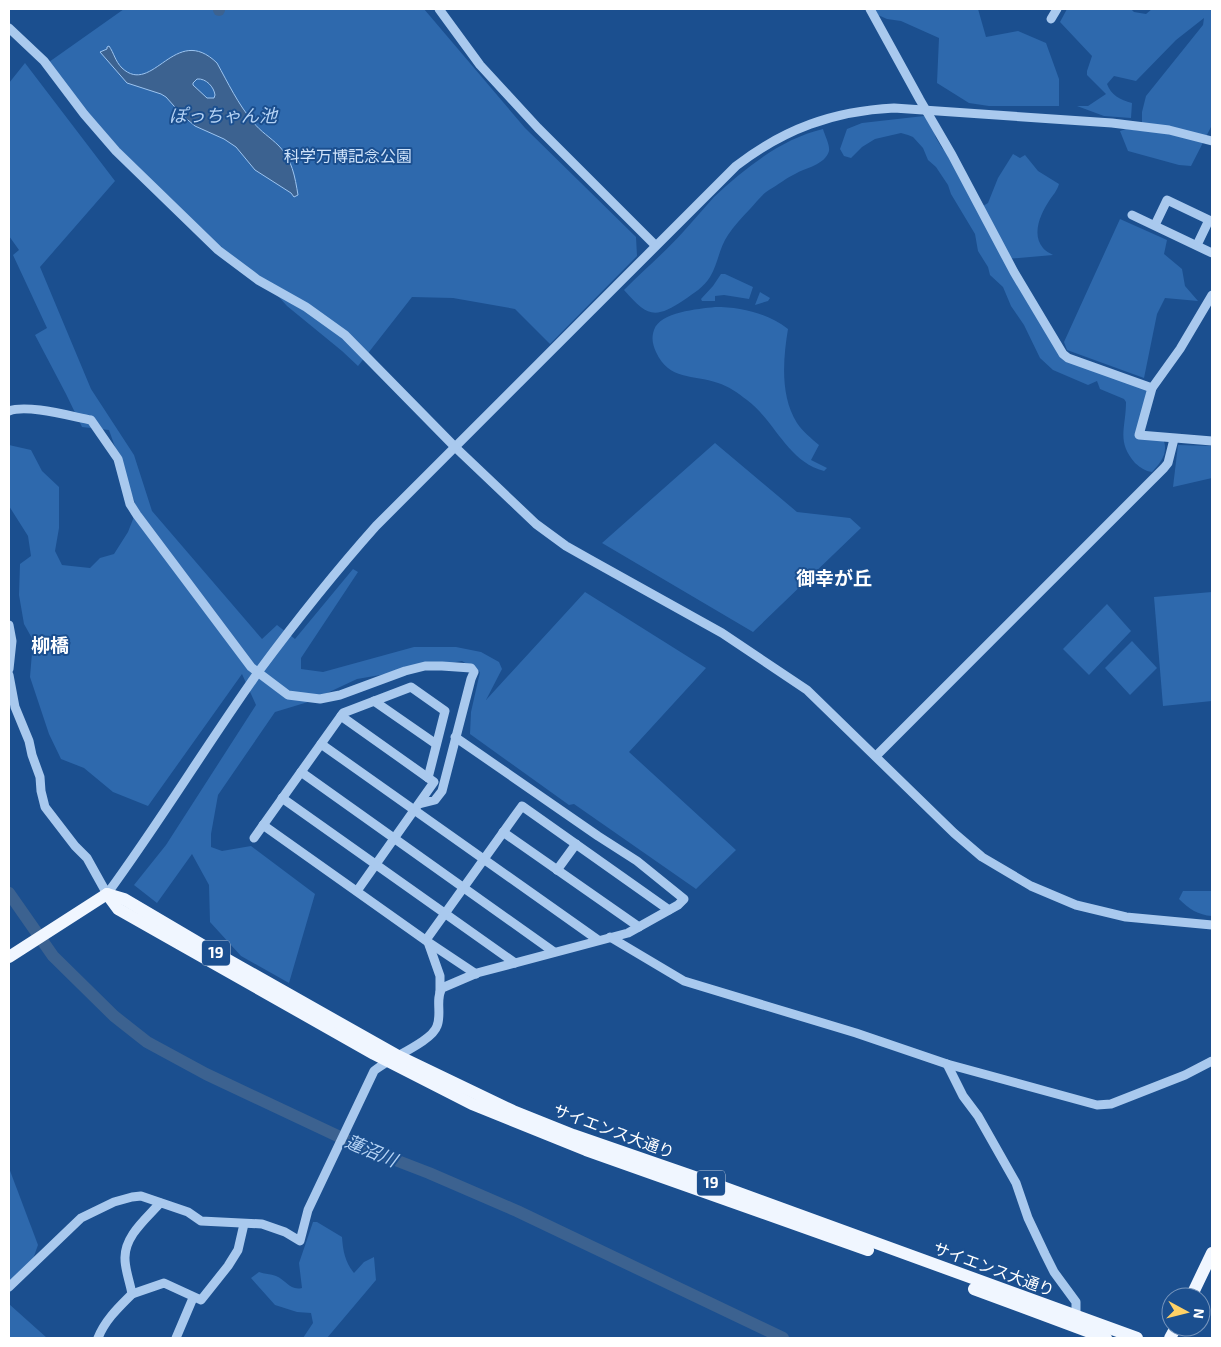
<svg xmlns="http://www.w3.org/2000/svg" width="1221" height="1347" font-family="'Exo 2','Noto Sans JP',sans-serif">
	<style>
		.green { fill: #2e69ad }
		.water { fill: #3c6290; stroke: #9cc4f0; fill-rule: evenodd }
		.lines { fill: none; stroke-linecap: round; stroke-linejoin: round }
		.river { stroke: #3c6290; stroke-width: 12 }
		.minor { stroke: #a9c9ee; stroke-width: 9 }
		.major { stroke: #f0f6ff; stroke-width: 12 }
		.labels { text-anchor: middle; stroke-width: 4; stroke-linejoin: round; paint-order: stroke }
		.shield { fill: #1b4f8f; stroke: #bbcadd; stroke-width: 1 }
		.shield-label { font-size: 15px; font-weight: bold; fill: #fff }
		.park-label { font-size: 16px; fill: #cfe3fa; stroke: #1b4f8f }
		.street-label { font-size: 16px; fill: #fff; stroke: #1b4f8f }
		.water-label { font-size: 18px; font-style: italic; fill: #b5d3f5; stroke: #1b4f8f }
		.quarter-label { font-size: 19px; font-weight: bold; fill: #fff; stroke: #1b4f8f }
	</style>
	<rect width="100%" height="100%" fill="#1b4f8f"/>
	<!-- green -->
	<g class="green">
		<polygon points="124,9 424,9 525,128 636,237 637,256 550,344 515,309 453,298 412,297 358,366 342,351 287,306 262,278 220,247 131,161 95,122 49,62"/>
		<polygon points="874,9 978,9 986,37 1018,31 1046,43 1059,79 1059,106 989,106 969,103 937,83 939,38 901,21 887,19 878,15"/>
		<path d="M1067 9H1131L1134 12 1146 14 1152 9H1212V125L1191 166 1179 165 1128 151 1120 131 1126 129 1142 131V112L1146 96 1203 25 1204 18 1176 40 1136 81 1114 76 1107 84C1111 95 1120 100 1132 103L1131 118 1104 116 1077 106H1088L1106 94 1087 75V71L1092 56 1060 22Z"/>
		<polygon points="25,63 115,181 40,267 91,389 134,455 152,511 262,639 277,625 295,639 353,569 358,572 301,658 301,669 323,672 414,647 456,647 481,652 499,662 502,669 486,700 585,592 706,668 629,752 736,850 696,889 574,804 569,805 470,734 471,712 480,672 462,661 357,679 308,702 275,712 218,795 211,834 211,847 222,851 251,846 315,894 289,983 241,956 210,922 209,885 192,854 157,903 134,885 166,845 256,705 242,674 148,806 113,792 84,768 61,759 49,734 30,677 33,640 24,624 19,595 20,564 31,556 28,536 9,506 9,445 31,450 42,471 59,487 59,528 55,551 62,565 90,568 100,558 114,554 128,532 137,509 109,430 82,427 66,394 35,335 47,328 13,255 19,250 9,236 9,83"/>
		<path d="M924 116 930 120 936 138 942 148 950 156 983 206 988 203 998 178 1013 154 1020 158 1025 155 1038 171 1059 184C1057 191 1053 195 1049 201 1041 213 1031 234 1043 248 1045 251 1050 253 1053 255L1006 259 1061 355 1146 388 1148 391 1136 437 1163 439C1169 452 1161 463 1152 472 1145 471 1141 468 1135 463 1116 441 1126 428 1126 402L1124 399 1100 389 1097 381 1088 385 1053 370 1040 358 1024 325 1011 306 1003 287 990 275 988 267 978 251 975 234 951 194 948 185 936 167 928 160 923 148 913 137 908 135 901 133 875 139 862 147 851 158 844 156 840 149 847 129 862 123Z"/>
		<path d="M823 129C825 136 830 145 829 151 825 165 805 168 795 174 786 178 778 185 769 190 762 194 756 203 750 209 742 217 734 226 728 235 719 248 718 264 710 277 704 287 694 293 684 300 654 320 647 316 624 290 644 270 665 252 684 231 694 220 704 208 714 197 745 168 781 139 823 129Z"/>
		<polygon points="1120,219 1167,240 1164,254 1182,269 1185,286 1198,301 1165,298 1157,314 1144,378 1067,350 1064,342"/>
		<polygon points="721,274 725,274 753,287 749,299 724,295 715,296 715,301 702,301 701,299 713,286"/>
		<polygon points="760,292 770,298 768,301 755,305"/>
		<path d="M715 307C741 307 767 313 788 329 783 359 780 396 797 423 803 432 811 438 819 445L811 460 827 468 824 471C787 461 776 422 747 400 738 393 728 386 718 383 693 374 669 381 656 352 653 345 651 339 654 330 660 312 698 309 715 307Z"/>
		<polygon points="715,443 797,512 850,518 861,528 753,632 602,543"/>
		<polygon points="1178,445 1212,446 1212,478 1173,487"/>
		<polygon points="1212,592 1212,701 1163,706 1154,597"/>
		<polygon points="1107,604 1131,631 1089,675 1063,649"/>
		<polygon points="1132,641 1157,668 1130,695 1105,668"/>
		<path d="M1183 891H1212V916C1198 915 1189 909 1179 899Z"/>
		<polygon points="9,1168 38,1245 33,1259 9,1294"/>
		<path d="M313 1222H317L342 1237C343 1251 345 1262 354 1273L364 1262 374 1257 376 1280 327 1338H303L313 1323 311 1313 297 1312 275 1305 251 1278 259 1272C264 1274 271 1274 276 1276 286 1280 290 1291 302 1288L299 1263Z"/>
		<polygon points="9,1304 47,1338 9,1338"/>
	</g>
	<!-- water -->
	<path class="water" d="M109 46C114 53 115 61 122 68 153 97 175 22 217 63 228 83 238 104 253 122 261 132 270 137 279 146 292 159 295 177 298 195L294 197 291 193 255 170 236 147 224 139 195 126 182 115 166 97 161 94 127 83 100 52 107 49V47ZM197 79C206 78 214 87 215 95L214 98H207L193 85V83Z"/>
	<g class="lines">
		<!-- river -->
		<g class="river">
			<polyline points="219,9 219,10"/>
			<polyline points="9,893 53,956 114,1016 147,1042 206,1074 359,1146 429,1173 517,1211 783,1338"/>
		</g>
		<!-- minor -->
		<g class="minor">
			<polyline points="439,9 480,65 538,128 655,245"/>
			<polyline points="870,9 920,100 952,155 1014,272 1063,354 1068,358 1152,388"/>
			<polyline points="1051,19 1057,9"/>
			<polyline points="9,28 44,61 84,114 116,151 218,250 258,280 306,307 345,335 455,447 536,524 566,546 589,559 722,633 807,690 954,833 982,857 1031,886 1076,905 1126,917 1212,925"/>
			<polyline points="1132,215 1212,253"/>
			<polyline points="1155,225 1167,200 1209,220 1197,245"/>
			<polyline points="1212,295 1180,349 1152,388 1139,435 1212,441"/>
			<path d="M9 411C27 404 70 416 91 420L118 459 130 504 137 515 251 667 288 695 320 699 340 695 405 671 425 666H442L471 668 474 672 471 679 442 791 435 800 419 804"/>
			<polyline points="9,625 12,641 9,669"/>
			<path d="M9 675 15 707 29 741 32 755 40 777 41 791 45 807 75 846 87 858 107 894C160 822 207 744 259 671 296 621 335 572 376 526L736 166C784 129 833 111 894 108L1112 123 1169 130 1212 141"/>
			<polyline points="374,701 436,744"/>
			<polyline points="341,716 434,782 357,891"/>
			<polyline points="321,744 598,940"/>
			<polyline points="876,756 1164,468 1168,463 1174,439"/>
			<polyline points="301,772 554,952"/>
			<polyline points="282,798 515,963"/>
			<polyline points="263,825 428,942 440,976 440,992"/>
			<polyline points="503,832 639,927"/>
			<polyline points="254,838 343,713 411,687 445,711 428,778"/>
			<polyline points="557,870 576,844"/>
			<polyline points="610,937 684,981 856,1033 947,1064 1097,1105 1111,1104 1185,1075 1212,1061"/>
			<polyline points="426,940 522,806 669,910"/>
			<polyline points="428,942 476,974"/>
			<polyline points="947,1064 963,1096 978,1116 1016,1183 1028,1218 1045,1254 1054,1272 1076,1302 1076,1316 1074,1321"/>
			<path d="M9 1287 81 1218 114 1202 132 1197 141 1196 188 1212 201 1221 262 1224 285 1232 300 1241 308 1210 374 1071C387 1059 432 1042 437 1026 442 1014 435 999 442 988L477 973 628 933 678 905 684 899 637 861 598 836 455 737"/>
			<polyline points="132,1294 164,1283 201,1300 228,1266 238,1250 244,1224"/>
			<path d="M98 1338C105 1320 119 1307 132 1294 130 1282 125 1270 125 1259 124 1236 147 1218 160 1203"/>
			<polyline points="176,1338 193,1298"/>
		</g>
		<!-- major -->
		<g class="major">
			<polyline points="107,894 118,909 178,943 374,1054 472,1104 586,1150 868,1250"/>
			<polyline points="9,957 107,894 124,899 219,955 398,1056 513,1111 573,1135 706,1181 1137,1338"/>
			<polyline points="974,1289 1106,1338"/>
			<polyline points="1191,1297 1212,1253"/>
			<polyline points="1170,1338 1176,1327"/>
		</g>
	</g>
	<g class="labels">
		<!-- shield labels -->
		<g class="shield">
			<rect x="202" y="940.5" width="28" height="25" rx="4"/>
			<rect x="697" y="1170.5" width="28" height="25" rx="4"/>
		</g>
		<g class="shield-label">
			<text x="216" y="958">19</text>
			<text x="711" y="1188">19</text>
		</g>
		<!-- park labels -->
		<g class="park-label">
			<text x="348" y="162">科学万博記念公園</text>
		</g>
		<!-- street labels -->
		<g class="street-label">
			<text transform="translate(614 1131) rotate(20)" y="6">サイエンス大通り</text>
			<text transform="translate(994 1269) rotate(20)" y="6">サイエンス大通り</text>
		</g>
		<!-- water labels -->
		<g class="water-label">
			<text x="223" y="122">ぽっちゃん池</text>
			<text transform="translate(371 1151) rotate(23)" y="6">蓮沼川</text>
		</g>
		<!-- quarter labels -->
		<g class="quarter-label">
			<text x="834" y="585">御幸が丘</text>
			<text x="50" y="652">柳橋</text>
		</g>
	</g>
	<!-- border -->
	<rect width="1221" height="1347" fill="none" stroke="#ffffff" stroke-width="20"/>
	<!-- north arrow -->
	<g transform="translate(1186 1312) rotate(97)"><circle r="24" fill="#1b4f8f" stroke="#7695bc"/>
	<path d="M0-4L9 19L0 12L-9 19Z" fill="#ffd166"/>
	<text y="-8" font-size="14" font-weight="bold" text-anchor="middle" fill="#ffffff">N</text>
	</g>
</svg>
